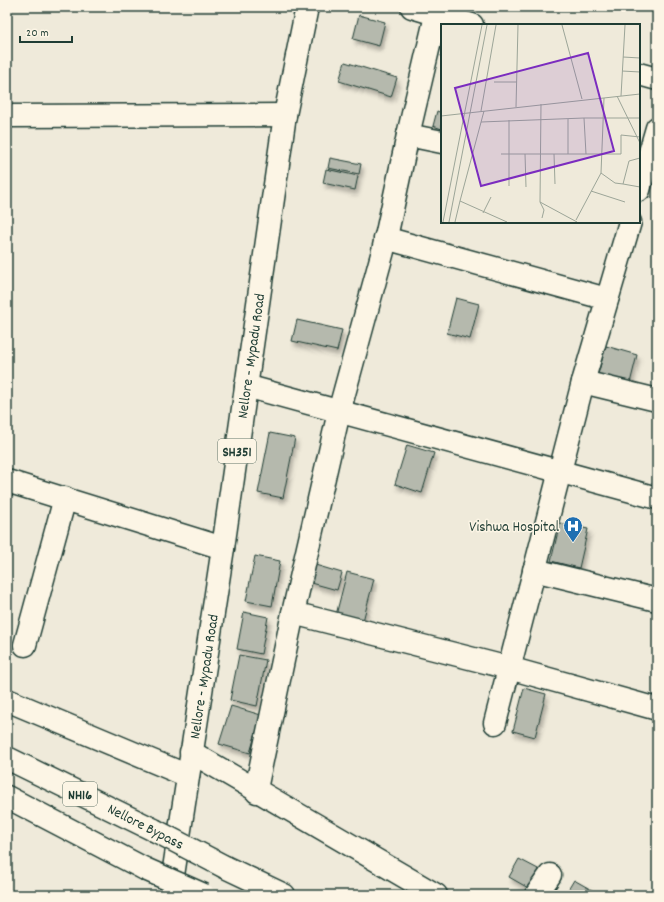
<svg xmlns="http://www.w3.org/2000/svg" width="664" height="902" font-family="Dekko,sans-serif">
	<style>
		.building { fill: #b5b9ad; stroke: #1f3d34; filter: url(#shadow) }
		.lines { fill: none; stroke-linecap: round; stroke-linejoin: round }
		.minor-casing { stroke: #1f3d34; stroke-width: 25 }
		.major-casing { stroke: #1f3d34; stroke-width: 25 }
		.highway-casing { stroke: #1f3d34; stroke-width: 25 }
		.minor { stroke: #fcf5e5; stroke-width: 22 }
		.major { stroke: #fcf5e5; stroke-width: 22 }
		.highway { stroke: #fcf5e5; stroke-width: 22 }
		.highway-bridge-casing { stroke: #1f3d34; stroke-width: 25; stroke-linecap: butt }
		.highway-bridge { stroke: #fcf5e5; stroke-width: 22 }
		.labels { text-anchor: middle; stroke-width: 3; stroke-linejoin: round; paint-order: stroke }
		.shield { fill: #fcf5e5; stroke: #617469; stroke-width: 1 }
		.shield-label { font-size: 14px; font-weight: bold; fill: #1f3d34 }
		.street-label { font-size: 15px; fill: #1f3d34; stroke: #fcf5e5 }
		.poi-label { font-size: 15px; fill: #1f3d34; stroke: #fcf5e5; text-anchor: end }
		.inset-road { fill: none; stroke: #9ca598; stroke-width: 1 }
		.view { fill: #7b2cbf; fill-opacity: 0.15; stroke: #7b2cbf; stroke-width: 2 }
		.inset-edge { fill: none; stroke: #1f3d34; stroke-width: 2 }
	</style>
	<defs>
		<filter id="shadow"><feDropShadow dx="2.5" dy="4.5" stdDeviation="2" flood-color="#0004"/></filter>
	</defs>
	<rect width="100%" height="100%" fill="#efeada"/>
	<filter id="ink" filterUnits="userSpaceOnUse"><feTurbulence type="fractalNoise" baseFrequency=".025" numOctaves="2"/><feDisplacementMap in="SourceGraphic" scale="8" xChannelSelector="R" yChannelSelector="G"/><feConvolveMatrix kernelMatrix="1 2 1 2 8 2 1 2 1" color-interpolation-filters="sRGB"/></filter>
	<g filter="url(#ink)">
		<!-- building -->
		<g class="building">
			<polygon points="359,15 385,22 379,46 353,39"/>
			<polygon points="345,62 397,78 391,97 339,81"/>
			<polygon points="437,111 442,113 442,129 433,126"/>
			<polygon points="330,158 361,164 359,174 328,168"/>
			<polygon points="326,169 358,176 355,190 323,183"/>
			<polygon points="456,298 479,304 470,339 447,333"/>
			<polygon points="297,320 342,330 337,351 292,341"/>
			<polygon points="606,346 637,355 630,383 598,374"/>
			<polygon points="270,433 295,438 283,498 258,493"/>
			<polygon points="407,445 434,453 422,493 395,484"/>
			<polygon points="560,523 588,529 579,568 551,561"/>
			<polygon points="255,556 280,561 272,606 246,601"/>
			<polygon points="312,564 342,573 337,590 308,582"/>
			<polygon points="347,572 374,579 363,621 336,615"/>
			<polygon points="244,612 268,617 261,654 237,649"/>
			<polygon points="239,655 266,660 257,706 230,700"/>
			<polygon points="524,688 546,694 535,737 513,731"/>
			<polygon points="231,706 261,715 250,753 219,744"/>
			<polygon points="519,859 540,870 530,889 509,877"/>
			<polygon points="574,880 597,893 596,895 565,895"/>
		</g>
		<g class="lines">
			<!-- minor casing -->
			<g class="minor-casing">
				<g id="minor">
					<polyline points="412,7 472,25"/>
					<polyline points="639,74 657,79"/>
					<polyline points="7,116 285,115"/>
					<polyline points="408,135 438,7"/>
					<polyline points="639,190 657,128"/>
					<polyline points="385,238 607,299"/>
					<polyline points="583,382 657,400"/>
					<polyline points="246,386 657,498"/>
					<polyline points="7,481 223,548"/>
					<polyline points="534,570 657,600"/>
					<polyline points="293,613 509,668 657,709"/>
					<polyline points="25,645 65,498"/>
					<polyline points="7,700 188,776"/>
					<polyline points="495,723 583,382 630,222"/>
					<polyline points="191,752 436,895"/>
					<polyline points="257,792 256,789 293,613 339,412 383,251 408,135 442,142"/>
					<polyline points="536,895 550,875"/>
				</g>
			</g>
			<!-- major casing -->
			<g class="major-casing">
				<g id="major">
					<path id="s1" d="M170 895 223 548 285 115 307 7"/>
				</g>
			</g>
			<!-- highway casing -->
			<g class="highway-casing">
				<g id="highway">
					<polyline points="7,758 154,830"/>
					<polyline points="7,797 145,869"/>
					<polyline points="225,867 284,895"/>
				</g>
			</g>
			<!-- minor -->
			<use href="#minor" class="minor"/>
			<!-- major -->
			<use href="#major" class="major"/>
			<!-- highway -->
			<use href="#highway" class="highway"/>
			<!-- highway-bridge casing -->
			<g class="highway-bridge-casing">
				<g id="highway-bridge">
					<polyline points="154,830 225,867"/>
					<polyline points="145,869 204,895"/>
				</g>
			</g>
			<!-- highway-bridge -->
			<use href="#highway-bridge" class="highway-bridge"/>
		</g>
	</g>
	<!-- icons -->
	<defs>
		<g id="hospital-pin" transform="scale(1)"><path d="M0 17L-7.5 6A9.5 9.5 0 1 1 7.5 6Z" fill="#1f6fb2" stroke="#fcf5e5"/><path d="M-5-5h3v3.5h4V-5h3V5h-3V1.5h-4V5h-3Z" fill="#fff"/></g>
	</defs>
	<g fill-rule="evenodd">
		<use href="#hospital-pin" x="573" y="526"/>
	</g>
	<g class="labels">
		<!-- shield labels -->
		<g class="shield">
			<rect x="218" y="439" width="38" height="24" rx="3"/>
			<rect x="63" y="782" width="34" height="24" rx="3"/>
		</g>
		<g class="shield-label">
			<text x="237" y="456">SH351</text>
			<text x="80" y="799">NH16</text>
		</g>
		<!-- street labels -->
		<g class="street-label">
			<text dy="5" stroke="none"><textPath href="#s1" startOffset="545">Nellore - Mypadu Road</textPath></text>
			<text dy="5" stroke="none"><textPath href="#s1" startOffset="221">Nellore - Mypadu Road</textPath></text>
			<text transform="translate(146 826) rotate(27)" y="5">Nellore Bypass</text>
		</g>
		<!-- poi labels -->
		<g class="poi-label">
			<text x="559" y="531">Vishwa Hospital</text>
		</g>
	</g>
	<!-- overview -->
	<g transform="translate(441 24)">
		<rect width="199" height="199" fill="#efeada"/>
		<path class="inset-road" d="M121 1 141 75M182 33 199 34M181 47 199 48M53 58H76M176 72 199 119M180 72 184 1M163 74 160 149 174 159 182 160M100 80 99 178 103 186 101 194M75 83 77 1M40 87 55 1M43 87 19 177 66 198M0 92 199 70M143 94H199M68 96V162M40 98 143 94 145 130M60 130H180V111L199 113M84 130 85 163M113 130 114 160M127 130V95M199 134 188 137 182 160 199 163M150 167 184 178M99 178 136 198M42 189 50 173M135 196 160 149M2 198 41 1M8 198 46 1M14 198 19 177"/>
		<path class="view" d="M147 29 173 127 40 162 14 64Z"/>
		<rect width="199" height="199" class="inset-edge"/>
	</g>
	<!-- margin -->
	<rect width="664" height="902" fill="none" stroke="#fcf5e5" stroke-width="24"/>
	<rect x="12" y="12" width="640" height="878" fill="none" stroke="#1f3d34" stroke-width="1.5" filter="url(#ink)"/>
	<!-- scale -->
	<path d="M20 36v6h52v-6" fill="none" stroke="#1f3d34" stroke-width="2"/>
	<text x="26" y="36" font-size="12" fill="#1f3d34" stroke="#fcf5e5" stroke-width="3" paint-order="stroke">20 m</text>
</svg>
